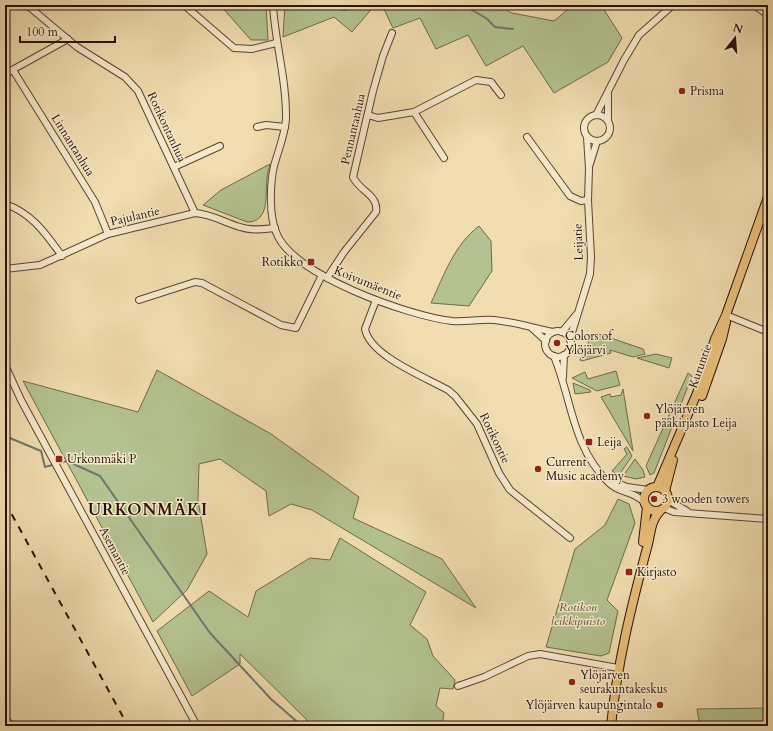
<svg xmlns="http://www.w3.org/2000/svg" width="773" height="731" font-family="Cardo,serif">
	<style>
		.green { fill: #b3c290; stroke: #6e694b }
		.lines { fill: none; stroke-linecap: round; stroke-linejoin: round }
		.stream { stroke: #6e776d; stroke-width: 2 }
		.minor-casing { stroke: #5a4330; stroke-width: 8 }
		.major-casing { stroke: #281006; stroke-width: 10 }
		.minor { stroke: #f6e9cb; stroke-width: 6 }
		.major { stroke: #e8be78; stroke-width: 8 }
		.rail { stroke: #281006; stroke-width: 2; stroke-dasharray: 7 7; stroke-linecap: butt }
		.poi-dot { fill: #8f2418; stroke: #f6e9cb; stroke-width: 1.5 }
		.labels { text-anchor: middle; stroke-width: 3; stroke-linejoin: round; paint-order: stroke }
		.poi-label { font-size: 12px; fill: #281006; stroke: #f6e9cb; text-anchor: start }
		.street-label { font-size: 12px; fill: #281006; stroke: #f6e9cb }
		.park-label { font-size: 12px; font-style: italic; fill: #594e36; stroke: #f6e9cb }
		.district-label { font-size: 16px; font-weight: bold; letter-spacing: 1px; fill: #281006; stroke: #f6e9cb }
	</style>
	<rect width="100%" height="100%" fill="#f1ddaf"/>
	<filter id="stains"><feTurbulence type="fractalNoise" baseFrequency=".005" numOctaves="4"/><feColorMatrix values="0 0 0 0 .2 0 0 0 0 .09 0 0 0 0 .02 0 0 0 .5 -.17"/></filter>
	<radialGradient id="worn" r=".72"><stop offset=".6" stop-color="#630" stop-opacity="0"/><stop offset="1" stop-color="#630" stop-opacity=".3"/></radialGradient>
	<!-- green -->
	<g class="green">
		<polygon points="220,5 266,5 268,40 251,40"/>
		<polygon points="285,5 375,5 352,32 334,17 283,37"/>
		<polygon points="382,5 497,5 512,13 554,21 573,5 601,5 622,38 608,62 554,93 523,46 486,66 468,35 436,49 420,18 393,28"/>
		<path d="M270 164C269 169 267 174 267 179 265 196 270 222 247 222L203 205 221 190Z"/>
		<path d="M479 226 491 241 492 271 469 306 431 303C444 275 454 245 479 226Z"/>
		<polygon points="596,333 643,349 645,354 633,357 610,350 611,353 582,361 580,360 592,335"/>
		<polygon points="656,354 672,358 669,368 637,358"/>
		<polygon points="157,370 271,434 359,497 353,518 442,559 476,608 312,510 291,504 269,516 266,491 220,459 199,464 198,500 207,554 187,590 153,622 23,381 138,412"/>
		<polygon points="616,371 620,385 597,391 572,378 585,372 588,379"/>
		<polygon points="688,373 692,376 654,473 650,475 646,466"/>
		<polygon points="573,383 590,390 591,392 575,394"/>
		<polygon points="623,389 633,451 601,397 610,394 611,397 621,395"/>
		<polygon points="627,447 632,456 619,475 612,471 627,454 624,449"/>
		<polygon points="635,459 643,470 645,477 636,479 623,476"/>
		<polygon points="618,499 629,504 635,523 607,600 618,611 609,653 601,656 546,647 575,549 605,525"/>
		<polygon points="340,538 426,592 410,625 427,639 433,656 455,680 453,689 440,688 436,706 444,713 442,726 303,726 307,720 240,654 240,664 192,696 157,631 209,591 248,617 256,591 310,558 330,560"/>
		<polygon points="768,708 768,726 700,726 697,709"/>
		<polygon points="5,714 18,726 5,726"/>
	</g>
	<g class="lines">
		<!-- stream -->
		<g class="stream">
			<polyline points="320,5 345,10 349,5"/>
			<polyline points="463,5 486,18 495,27 513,29"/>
			<polyline points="5,436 41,451 45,467 67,461 100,476 210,633 271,699 302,726"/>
			<polyline points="5,578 5,579"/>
		</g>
		<!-- minor casing -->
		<g class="minor-casing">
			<g id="minor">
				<polyline points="27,5 77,47 125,77 138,91 195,213"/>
				<polyline points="184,5 234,48 252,49 276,43"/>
				<path d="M273 5C275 43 287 81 286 119 285 135 278 151 274 166 270 184 269 215 276 232 291 275 409 316 452 321 466 322 480 319 494 320 515 322 533 328 553 332"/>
				<polyline points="754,5 768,15"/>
				<polyline points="13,70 95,202 108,234"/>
				<polyline points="5,74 68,39"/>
				<polyline points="414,112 444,158"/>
				<circle cx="597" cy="128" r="13"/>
				<polyline points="368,115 378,118 414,112 476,80 491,82 501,95"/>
				<polyline points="596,115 624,60 639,35 673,5"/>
				<polyline points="608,121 608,94"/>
				<polyline points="257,127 266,125 285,127"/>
				<polyline points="527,137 570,196 581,201 588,200"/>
				<polyline points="590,164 597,141"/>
				<polyline points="174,167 220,146"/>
				<path d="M5 204C32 213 46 234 62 256"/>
				<path d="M5 269 40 265 108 234 195 213C212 214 225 223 240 227 251 231 263 229 275 228"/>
				<path d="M327 278 344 252 376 212C379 195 359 191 353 177L373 91 383 56 392 33"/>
				<polyline points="139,300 195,282 202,283 281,325 296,328 322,275"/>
				<path d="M376 300 365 329C370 356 425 377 448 390L455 396 477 424 499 473 510 490 570 538"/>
				<polyline points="726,315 768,332"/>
				<polyline points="532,328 546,341"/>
				<circle cx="558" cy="344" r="13"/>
				<polyline points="562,332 576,315"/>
				<polyline points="570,339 590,274 591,257 588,200 589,169 587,137"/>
				<path d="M554 356C572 400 572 446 608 482 619 494 633 490 645 503"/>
				<polyline points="5,365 21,400 197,726"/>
				<polyline points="563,377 564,355"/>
				<polyline points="607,479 627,487 648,490"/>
				<polyline points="668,500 687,511"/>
				<polyline points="664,508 674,512 768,519"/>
				<polyline points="458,686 484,677 528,656 540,654 618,668"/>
			</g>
		</g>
		<!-- major casing -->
		<g class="major-casing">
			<g id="major">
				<polyline points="702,396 722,339 726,322"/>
				<circle cx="656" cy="499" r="12"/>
				<polyline points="657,487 697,393 715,339 726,315 768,197"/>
				<polyline points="665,491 673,460"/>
				<polyline points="643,542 647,507"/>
				<path d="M611 726C617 665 631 607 647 548 651 534 650 522 660 511"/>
			</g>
		</g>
		<!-- minor -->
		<use href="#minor" class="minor"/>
		<!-- major -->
		<use href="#major" class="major"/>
		<!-- rail -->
		<polyline class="rail" points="5,502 128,726"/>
	</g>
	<!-- markers -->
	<g class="poi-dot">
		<circle cx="682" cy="91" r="4"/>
		<rect x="307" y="258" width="8" height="8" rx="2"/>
		<circle cx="557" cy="343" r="4"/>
		<circle cx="647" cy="416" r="4"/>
		<rect x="585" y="438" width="8" height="8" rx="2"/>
		<rect x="55" y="455" width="8" height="8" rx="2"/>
		<circle cx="538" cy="469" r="4"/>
		<circle cx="654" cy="499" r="4"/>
		<rect x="625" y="568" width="8" height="8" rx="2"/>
		<circle cx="572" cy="682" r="4"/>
		<circle cx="660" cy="705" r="4"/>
	</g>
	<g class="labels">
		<!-- poi labels -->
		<g class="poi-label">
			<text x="690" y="95">Prisma</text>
			<text x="303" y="266" text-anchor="end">Rotikko</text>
			<text x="565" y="340">Colors of<tspan x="565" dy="14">Ylöjärvi</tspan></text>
			<text x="655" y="413">Ylöjärven<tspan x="655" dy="14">pääkirjasto Leija</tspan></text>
			<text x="597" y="446">Leija</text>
			<text x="67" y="463">Urkonmäki P</text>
			<text x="546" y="466">Current<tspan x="546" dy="14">Music academy</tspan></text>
			<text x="662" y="503">3 wooden towers</text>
			<text x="637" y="576">Kirjasto</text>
			<text x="580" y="679">Ylöjärven<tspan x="580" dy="14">seurakuntakeskus</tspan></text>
			<text x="652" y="709" text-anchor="end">Ylöjärven kaupungintalo</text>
		</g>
		<!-- street labels -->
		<g class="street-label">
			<text transform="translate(167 127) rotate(65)" y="4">Rotikontanhua</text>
			<text transform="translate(353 129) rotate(-77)" y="4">Pennantanhua</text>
			<text transform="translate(73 145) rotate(58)" y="4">Linnantanhua</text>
			<text transform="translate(135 216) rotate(-13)" y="4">Pajulantie</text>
			<text transform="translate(578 242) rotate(-92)" y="4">Leijatie</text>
			<text transform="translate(368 283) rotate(22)" y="4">Koivumäentie</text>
			<text transform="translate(700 366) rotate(-70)" y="4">Kuruntie</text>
			<text transform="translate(495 438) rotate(64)" y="4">Rotikontie</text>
			<text transform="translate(115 551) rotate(62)" y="4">Asemantie</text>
		</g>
		<!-- park labels -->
		<g class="park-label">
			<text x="578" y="611">Rotikon<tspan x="578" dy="14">leikkipuisto</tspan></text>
		</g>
		<!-- district labels -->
		<g class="district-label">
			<text x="148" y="515">URKONMÄKI</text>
		</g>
	</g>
	<!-- margin -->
	<rect width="773" height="731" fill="none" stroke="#f1ddaf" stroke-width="20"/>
	<rect x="6" y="6" width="761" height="719" fill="none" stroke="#281006" stroke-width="2"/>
	<rect x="10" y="10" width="753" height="711" fill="none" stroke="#281006"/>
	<!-- north arrow -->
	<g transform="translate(735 38) rotate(17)" stroke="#f6e9cb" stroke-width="3" paint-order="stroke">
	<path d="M0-3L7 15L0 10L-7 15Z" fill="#281006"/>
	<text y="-6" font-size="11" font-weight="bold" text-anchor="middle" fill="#281006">N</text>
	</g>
	<!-- scale -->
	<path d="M20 36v6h95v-6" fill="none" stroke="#281006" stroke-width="2"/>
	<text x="26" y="36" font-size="12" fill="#281006" stroke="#f6e9cb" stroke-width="3" paint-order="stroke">100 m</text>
	<rect width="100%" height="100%" filter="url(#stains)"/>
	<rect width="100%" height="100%" fill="url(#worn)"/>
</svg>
